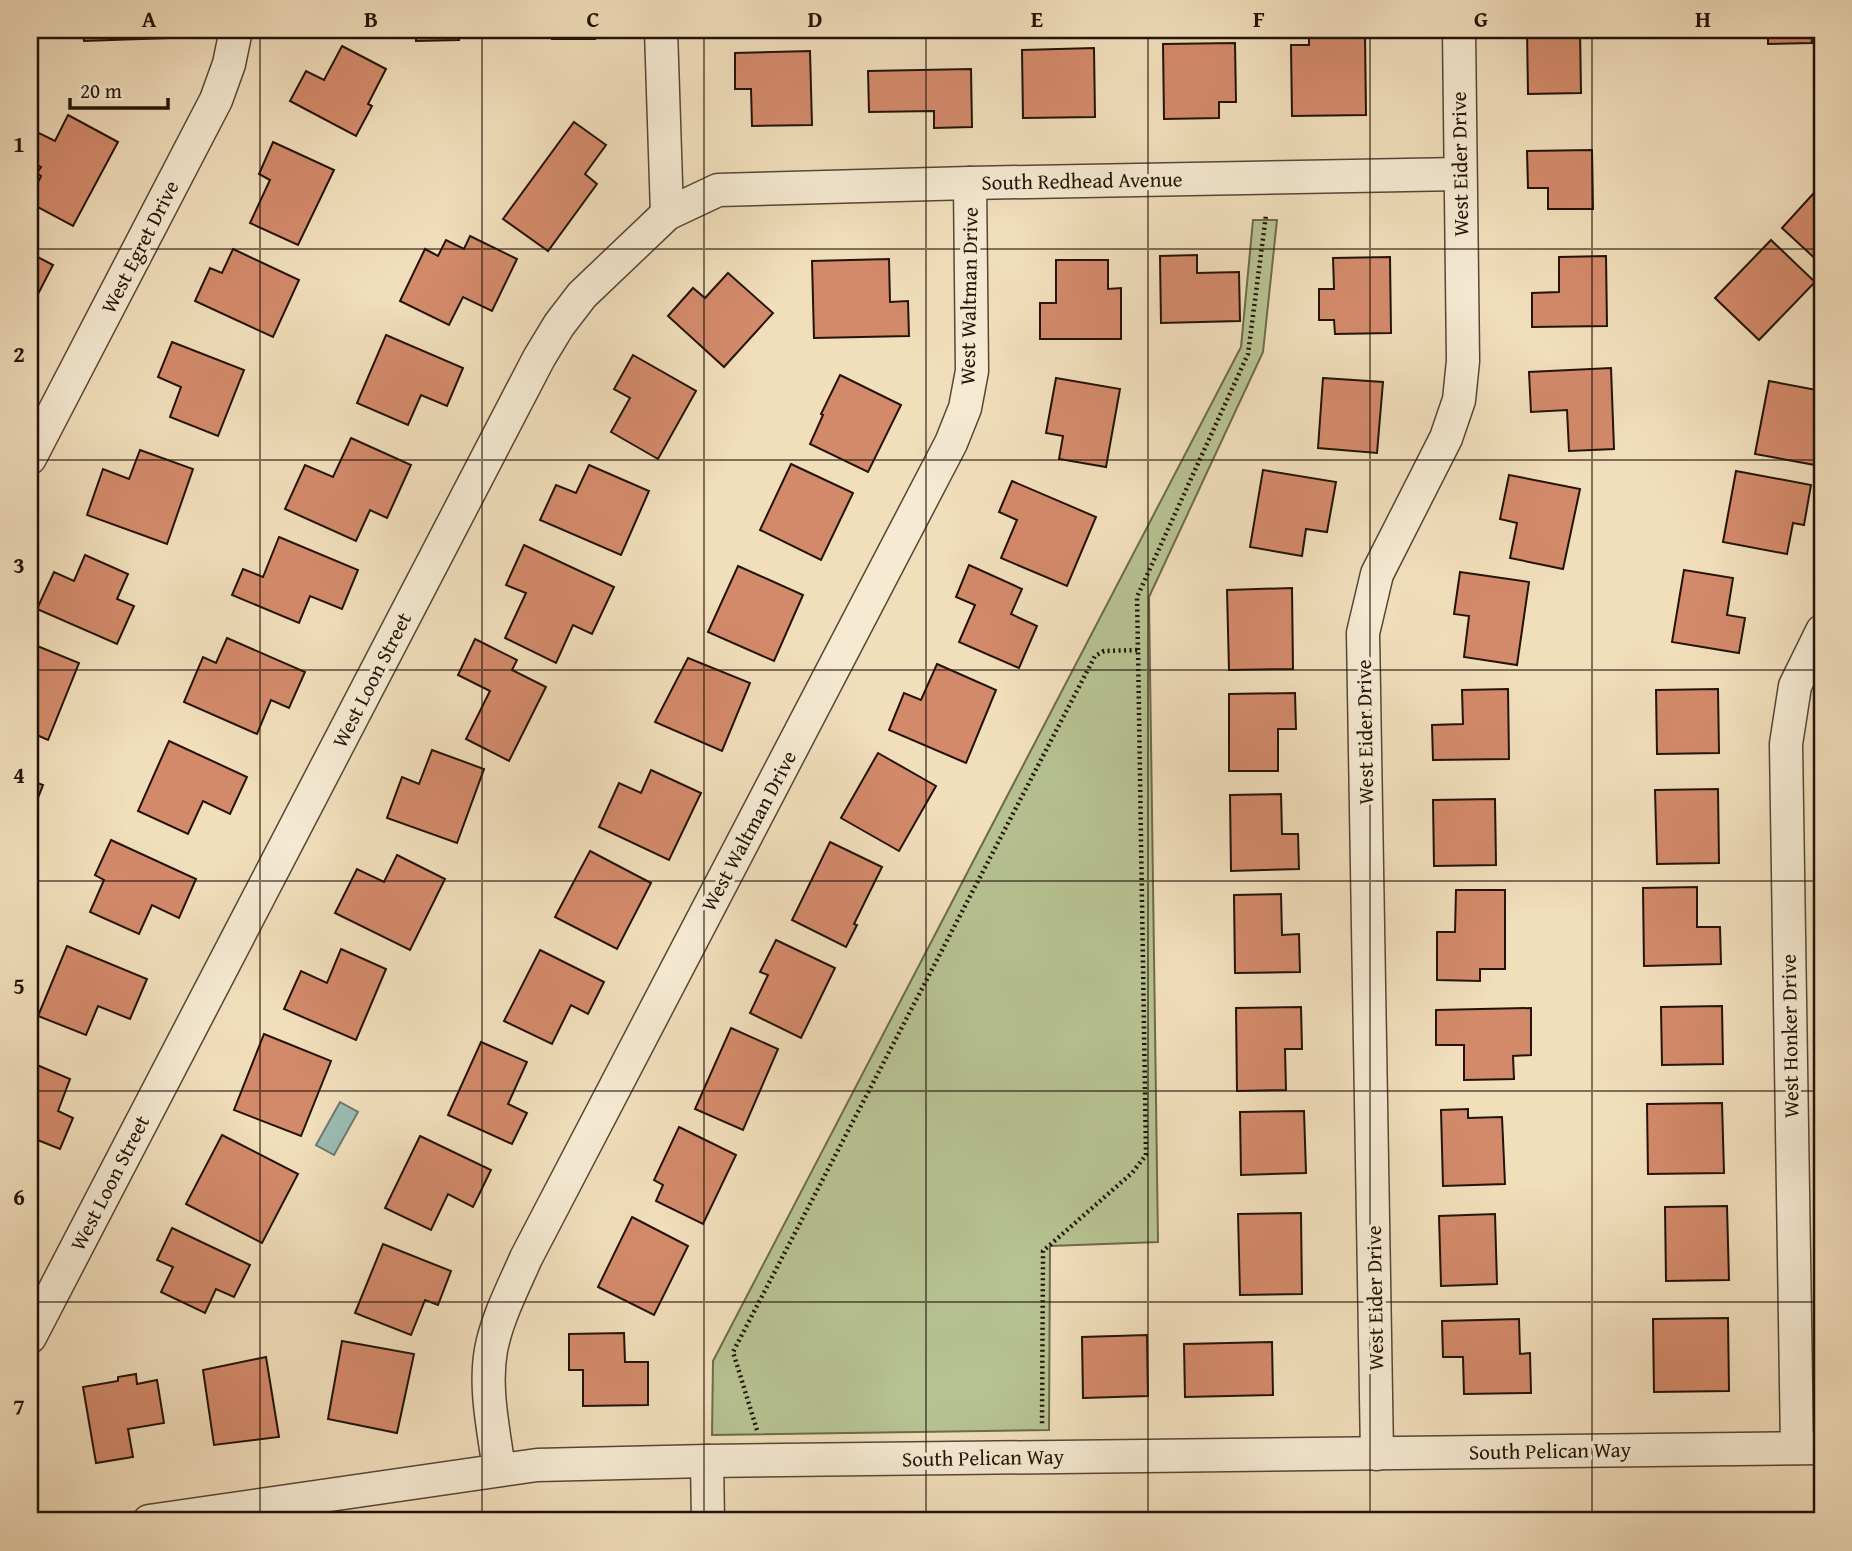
<svg xmlns="http://www.w3.org/2000/svg" width="1852" height="1551" font-family="'Gentium Book Plus',serif">
	<style>
		.green { fill: #b7c292; stroke: #6d6a4d; stroke-width: 2 }
		.water { fill: #9bbcb4; stroke: #6b786f; stroke-width: 2 }
		.building { fill: #d38a6b; stroke: #231308; stroke-width: 2 }
		.lines { fill: none; stroke-linecap: round; stroke-linejoin: round }
		.minor-casing { stroke: #564635; stroke-width: 35 }
		.path { stroke: #231308; stroke-width: 4.5; stroke-dasharray: 2 3.5; stroke-linecap: butt }
		.minor { stroke: #f6ead3; stroke-width: 32 }
		.grid { fill: none; stroke: #231308; stroke-width: 2; stroke-opacity: 0.55 }
		.labels { text-anchor: middle; stroke-width: 7; stroke-linejoin: round; paint-order: stroke }
		.street-label { font-size: 21px; fill: #231308; stroke: #f6ead3 }
		.neatline { fill: none; stroke: #231308; stroke-width: 2.5 }
		.grid-label { font-size: 23px; text-anchor: middle; font-weight: bold; fill: #231308 }
	</style>
	<rect width="100%" height="100%" fill="#f1debb"/>
	<filter id="stains"><feTurbulence type="fractalNoise" baseFrequency=".00286" numOctaves="4"/><feColorMatrix values="0 0 0 0 .2 0 0 0 0 .09 0 0 0 0 .02 0 0 0 .5 -.17"/></filter>
	<radialGradient id="worn" r=".72"><stop offset=".6" stop-color="#630" stop-opacity="0"/><stop offset="1" stop-color="#630" stop-opacity=".3"/></radialGradient>
	<!-- green -->
	<polygon class="green" points="1253,220 1277,220 1263,352 1149,597 1158,1242 1050,1246 1049,1430 712,1435 713,1361 1241,347"/>
	<!-- water -->
	<polygon class="water" points="340,1102 358,1112 334,1155 316,1145"/>
	<!-- building -->
	<g class="building">
		<polygon points="83,30 168,30 169,38 84,41"/>
		<polygon points="416,30 459,30 459,40 416,41"/>
		<rect x="552" y="30" width="43" height="9"/>
		<polygon points="1527,30 1580,30 1581,93 1528,94"/>
		<polygon points="1768,30 1811,30 1812,43 1768,44"/>
		<polygon points="1309,36 1365,36 1366,115 1292,116 1291,45 1309,45"/>
		<polygon points="1235,43 1236,102 1219,102 1219,118 1164,119 1163,44"/>
		<polygon points="342,46 386,69 368,104 372,106 356,136 290,101 306,71 324,80"/>
		<polygon points="1094,48 1095,117 1023,118 1022,50"/>
		<polygon points="810,51 812,125 752,126 751,89 735,89 735,53"/>
		<polygon points="971,69 972,127 934,128 934,111 869,112 868,71"/>
		<polygon points="68,115 118,142 73,226 30,203 30,199 41,176 37,173 41,167 30,161 30,151 39,133 55,141"/>
		<polygon points="574,122 606,145 585,174 597,184 548,251 503,219"/>
		<polygon points="273,142 334,170 298,245 250,223 270,180 259,174"/>
		<polygon points="1592,150 1593,209 1548,209 1548,188 1528,188 1527,151"/>
		<polygon points="1822,184 1822,265 1782,228"/>
		<polygon points="470,236 517,259 492,311 463,297 449,325 400,301 425,249 438,256 446,240 464,249"/>
		<polygon points="1771,240 1815,282 1759,340 1715,298"/>
		<polygon points="233,249 299,280 273,337 195,301 210,268 222,273"/>
		<polygon points="30,253 53,265 37,296 30,293"/>
		<polygon points="1197,255 1197,273 1239,272 1240,321 1161,323 1160,256"/>
		<polygon points="1606,256 1607,326 1532,327 1532,293 1559,292 1559,257"/>
		<polygon points="1390,257 1391,333 1335,334 1334,320 1319,320 1319,289 1334,289 1333,258"/>
		<polygon points="889,259 890,302 908,301 909,336 814,338 812,261"/>
		<polygon points="1056,260 1108,260 1108,289 1121,288 1121,339 1040,339 1040,303 1056,303"/>
		<polygon points="728,273 773,313 724,367 668,316 693,288 705,298"/>
		<polygon points="386,335 463,368 447,406 421,395 408,425 357,403"/>
		<polygon points="172,342 244,370 218,436 170,417 181,387 158,377"/>
		<polygon points="633,355 696,391 658,459 611,432 630,398 614,389"/>
		<polygon points="1611,368 1614,449 1569,451 1567,410 1531,412 1529,372"/>
		<polygon points="840,375 901,405 868,472 810,444 823,415 821,414"/>
		<polygon points="1056,378 1120,389 1106,467 1059,459 1063,436 1046,433"/>
		<polygon points="1323,378 1383,382 1377,453 1318,448"/>
		<polygon points="1769,381 1822,391 1822,424 1815,465 1755,454"/>
		<polygon points="351,438 411,465 387,518 370,510 356,541 285,509 305,465 333,477"/>
		<polygon points="140,450 193,469 167,544 87,515 103,469 129,479"/>
		<polygon points="791,464 853,493 821,560 760,530"/>
		<polygon points="589,465 649,491 621,555 540,520 556,485 576,493"/>
		<polygon points="1263,470 1336,482 1327,532 1306,529 1302,556 1250,547"/>
		<polygon points="1736,471 1811,485 1804,525 1793,523 1787,554 1723,542"/>
		<polygon points="1509,475 1580,489 1563,569 1510,558 1517,523 1500,519"/>
		<polygon points="1012,481 1096,517 1067,586 1001,558 1017,520 999,512"/>
		<polygon points="279,537 358,570 342,609 310,596 299,623 232,595 243,569 263,577"/>
		<polygon points="524,545 614,587 592,634 573,625 556,663 505,638 526,593 506,585"/>
		<polygon points="85,555 128,574 117,599 134,606 117,644 37,609 54,572 74,581"/>
		<polygon points="969,565 1022,589 1011,614 1037,626 1019,668 959,642 975,605 956,597"/>
		<polygon points="738,566 803,595 774,661 708,632"/>
		<polygon points="1684,570 1733,578 1727,615 1745,618 1739,653 1672,642"/>
		<polygon points="1460,572 1529,582 1517,665 1464,657 1469,616 1454,614"/>
		<polygon points="1292,588 1293,669 1229,670 1227,590"/>
		<polygon points="227,638 305,672 289,708 271,700 257,734 184,702 203,657 216,663"/>
		<polygon points="475,639 517,660 512,670 546,687 509,761 466,739 490,691 458,675"/>
		<polygon points="30,643 79,663 48,740 30,732"/>
		<polygon points="688,658 750,683 722,751 655,722"/>
		<polygon points="937,664 996,690 966,763 889,730 904,693 921,700"/>
		<polygon points="1508,689 1509,759 1433,760 1432,725 1463,724 1462,690"/>
		<polygon points="1718,689 1719,753 1657,754 1656,690"/>
		<polygon points="1295,693 1296,729 1278,729 1278,771 1229,771 1229,694"/>
		<polygon points="169,741 247,777 230,814 203,801 188,834 138,811"/>
		<polygon points="432,750 484,769 457,843 387,818 402,777 419,784"/>
		<polygon points="878,753 936,786 899,851 841,818"/>
		<polygon points="651,770 701,793 669,860 599,827 619,783 641,793"/>
		<polygon points="30,780 43,785 30,818"/>
		<polygon points="1718,789 1719,863 1657,864 1655,790"/>
		<polygon points="1281,794 1282,834 1298,834 1299,869 1231,871 1230,795"/>
		<polygon points="1495,799 1496,865 1434,866 1433,800"/>
		<polygon points="111,840 196,879 179,918 152,905 139,934 90,912 104,880 95,875"/>
		<polygon points="830,842 882,867 854,924 857,925 846,947 792,920"/>
		<polygon points="590,851 651,883 617,949 555,917"/>
		<polygon points="397,855 445,879 410,950 335,913 357,869 384,882"/>
		<polygon points="1697,887 1697,927 1720,927 1721,964 1644,966 1643,888"/>
		<polygon points="1456,890 1505,890 1505,969 1480,969 1480,981 1437,980 1437,932 1455,932"/>
		<polygon points="1281,894 1282,935 1299,934 1300,972 1235,973 1234,895"/>
		<polygon points="776,940 835,968 801,1038 750,1013 768,975 760,972"/>
		<polygon points="67,946 147,979 130,1019 98,1006 86,1035 38,1016"/>
		<polygon points="341,949 386,969 356,1040 284,1009 301,971 327,983"/>
		<polygon points="540,950 604,982 588,1014 571,1005 552,1044 504,1021"/>
		<polygon points="1722,1006 1723,1064 1662,1065 1661,1007"/>
		<polygon points="1301,1007 1302,1049 1285,1049 1286,1090 1237,1091 1236,1008"/>
		<polygon points="1531,1008 1531,1055 1513,1056 1514,1079 1464,1080 1464,1045 1436,1045 1436,1010"/>
		<polygon points="731,1028 778,1049 743,1130 695,1109"/>
		<polygon points="264,1034 331,1061 301,1136 234,1110"/>
		<polygon points="481,1042 527,1062 508,1104 527,1113 512,1144 448,1115"/>
		<polygon points="30,1062 70,1079 58,1111 73,1118 60,1149 30,1137"/>
		<polygon points="1722,1103 1724,1173 1648,1174 1647,1104"/>
		<polygon points="1468,1109 1468,1118 1502,1117 1505,1184 1443,1186 1441,1110"/>
		<polygon points="1304,1111 1306,1173 1241,1175 1240,1112"/>
		<polygon points="679,1127 736,1155 703,1224 656,1201 663,1185 654,1180"/>
		<polygon points="222,1135 298,1174 262,1243 186,1204"/>
		<polygon points="420,1136 491,1170 473,1207 448,1194 431,1230 385,1208"/>
		<polygon points="30,1183 38,1186 30,1205"/>
		<polygon points="1727,1206 1729,1280 1666,1281 1665,1207"/>
		<polygon points="1301,1213 1302,1294 1240,1295 1238,1214"/>
		<polygon points="1495,1214 1497,1284 1441,1286 1439,1216"/>
		<polygon points="632,1217 688,1246 654,1315 598,1287"/>
		<polygon points="172,1228 250,1265 234,1297 216,1289 205,1313 161,1292 173,1267 157,1260"/>
		<polygon points="383,1244 451,1271 438,1305 425,1300 411,1335 355,1313"/>
		<polygon points="1728,1318 1729,1391 1654,1392 1653,1319"/>
		<polygon points="1519,1319 1520,1354 1530,1353 1531,1393 1464,1394 1463,1357 1443,1357 1442,1321"/>
		<polygon points="624,1333 625,1362 648,1362 648,1405 583,1406 583,1370 569,1370 569,1334"/>
		<polygon points="1147,1335 1148,1396 1083,1398 1082,1337"/>
		<polygon points="342,1341 414,1354 397,1433 328,1419"/>
		<polygon points="1272,1342 1273,1395 1185,1397 1184,1344"/>
		<polygon points="266,1357 279,1437 214,1445 203,1370"/>
		<polygon points="136,1374 137,1384 157,1380 164,1423 128,1429 133,1457 96,1463 83,1387 118,1381 118,1377"/>
	</g>
	<g class="lines">
		<!-- minor casing -->
		<g class="minor-casing">
			<g id="minor">
				<polyline points="661,30 667,214"/>
				<polyline points="30,458 216,100 229,64 236,30"/>
				<polyline points="30,1337 539,358 559,325 582,295 667,214 718,190 970,183 1460,174"/>
				<polyline points="1797,1448 1786,744 1795,686 1822,631"/>
				<polyline points="1377,1454 1363,633 1377,574 1446,438 1459,400 1463,361 1459,30"/>
				<polyline points="707,1461 708,1521"/>
				<path d="M499 1470C494 1431 484 1389 491 1350 497 1318 513 1288 526 1258L951 443 965 408 972 371 970 183"/>
				<polyline points="149,1521 537,1465 707,1461 1822,1448"/>
			</g>
		</g>
		<!-- path -->
		<g class="path">
			<polyline points="1138,650 1137,597 1248,354 1266,215"/>
			<polyline points="757,1430 733,1352 1095,656 1104,651 1138,650 1146,1155 1132,1173 1043,1251 1042,1425"/>
		</g>
		<!-- minor -->
		<use href="#minor" class="minor"/>
	</g>
	<!-- grid -->
	<path class="grid" d="M260 30V1521M482 30V1521M704 30V1521M926 30V1521M1148 30V1521M1370 30V1521M1592 30V1521M30 249H1822M30 460H1822M30 670H1822M30 881H1822M30 1091H1822M30 1302H1822"/>
	<g class="labels">
		<!-- street labels -->
		<g class="street-label">
			<text transform="translate(1460 164) rotate(-91)" y="7">West Eider Drive</text>
			<text transform="translate(1082 181) rotate(-1)" y="7">South Redhead Avenue</text>
			<text transform="translate(140 247) rotate(-63)" y="7">West Egret Drive</text>
			<text transform="translate(969 296) rotate(-89)" y="7">West Waltman Drive</text>
			<text transform="translate(372 680) rotate(-63)" y="7">West Loon Street</text>
			<text transform="translate(1365 732) rotate(-91)" y="7">West Eider Drive</text>
			<text transform="translate(749 831) rotate(-62)" y="7">West Waltman Drive</text>
			<text transform="translate(1790 1036) rotate(-91)" y="7">West Honker Drive</text>
			<text transform="translate(110 1183) rotate(-63)" y="7">West Loon Street</text>
			<text transform="translate(1375 1298) rotate(-91)" y="7">West Eider Drive</text>
			<text transform="translate(1550 1451) rotate(-1)" y="7">South Pelican Way</text>
			<text transform="translate(983 1458) rotate(-1)" y="7">South Pelican Way</text>
		</g>
	</g>
	<!-- margin -->
	<rect width="1852" height="1551" fill="none" stroke="#f1debb" stroke-width="77"/>
	<!-- scale -->
	<path d="M70 98v10h98v-10" fill="none" stroke="#231308" stroke-width="3.5"/>
	<text x="80" y="98" font-size="21" fill="#231308" stroke="#f6ead3" stroke-width="5" paint-order="stroke">20 m</text>
	<rect x="38" y="38" width="1776" height="1474" class="neatline"/>
	<g class="grid-label">
		<text x="149" y="27">A</text>
		<text x="371" y="27">B</text>
		<text x="593" y="27">C</text>
		<text x="815" y="27">D</text>
		<text x="1037" y="27">E</text>
		<text x="1259" y="27">F</text>
		<text x="1481" y="27">G</text>
		<text x="1703" y="27">H</text>
		<text x="19" y="152">1</text>
		<text x="19" y="362">2</text>
		<text x="19" y="573">3</text>
		<text x="19" y="783">4</text>
		<text x="19" y="994">5</text>
		<text x="19" y="1205">6</text>
		<text x="19" y="1415">7</text>
	</g>
	<rect width="100%" height="100%" filter="url(#stains)"/>
	<rect width="100%" height="100%" fill="url(#worn)"/>
</svg>
